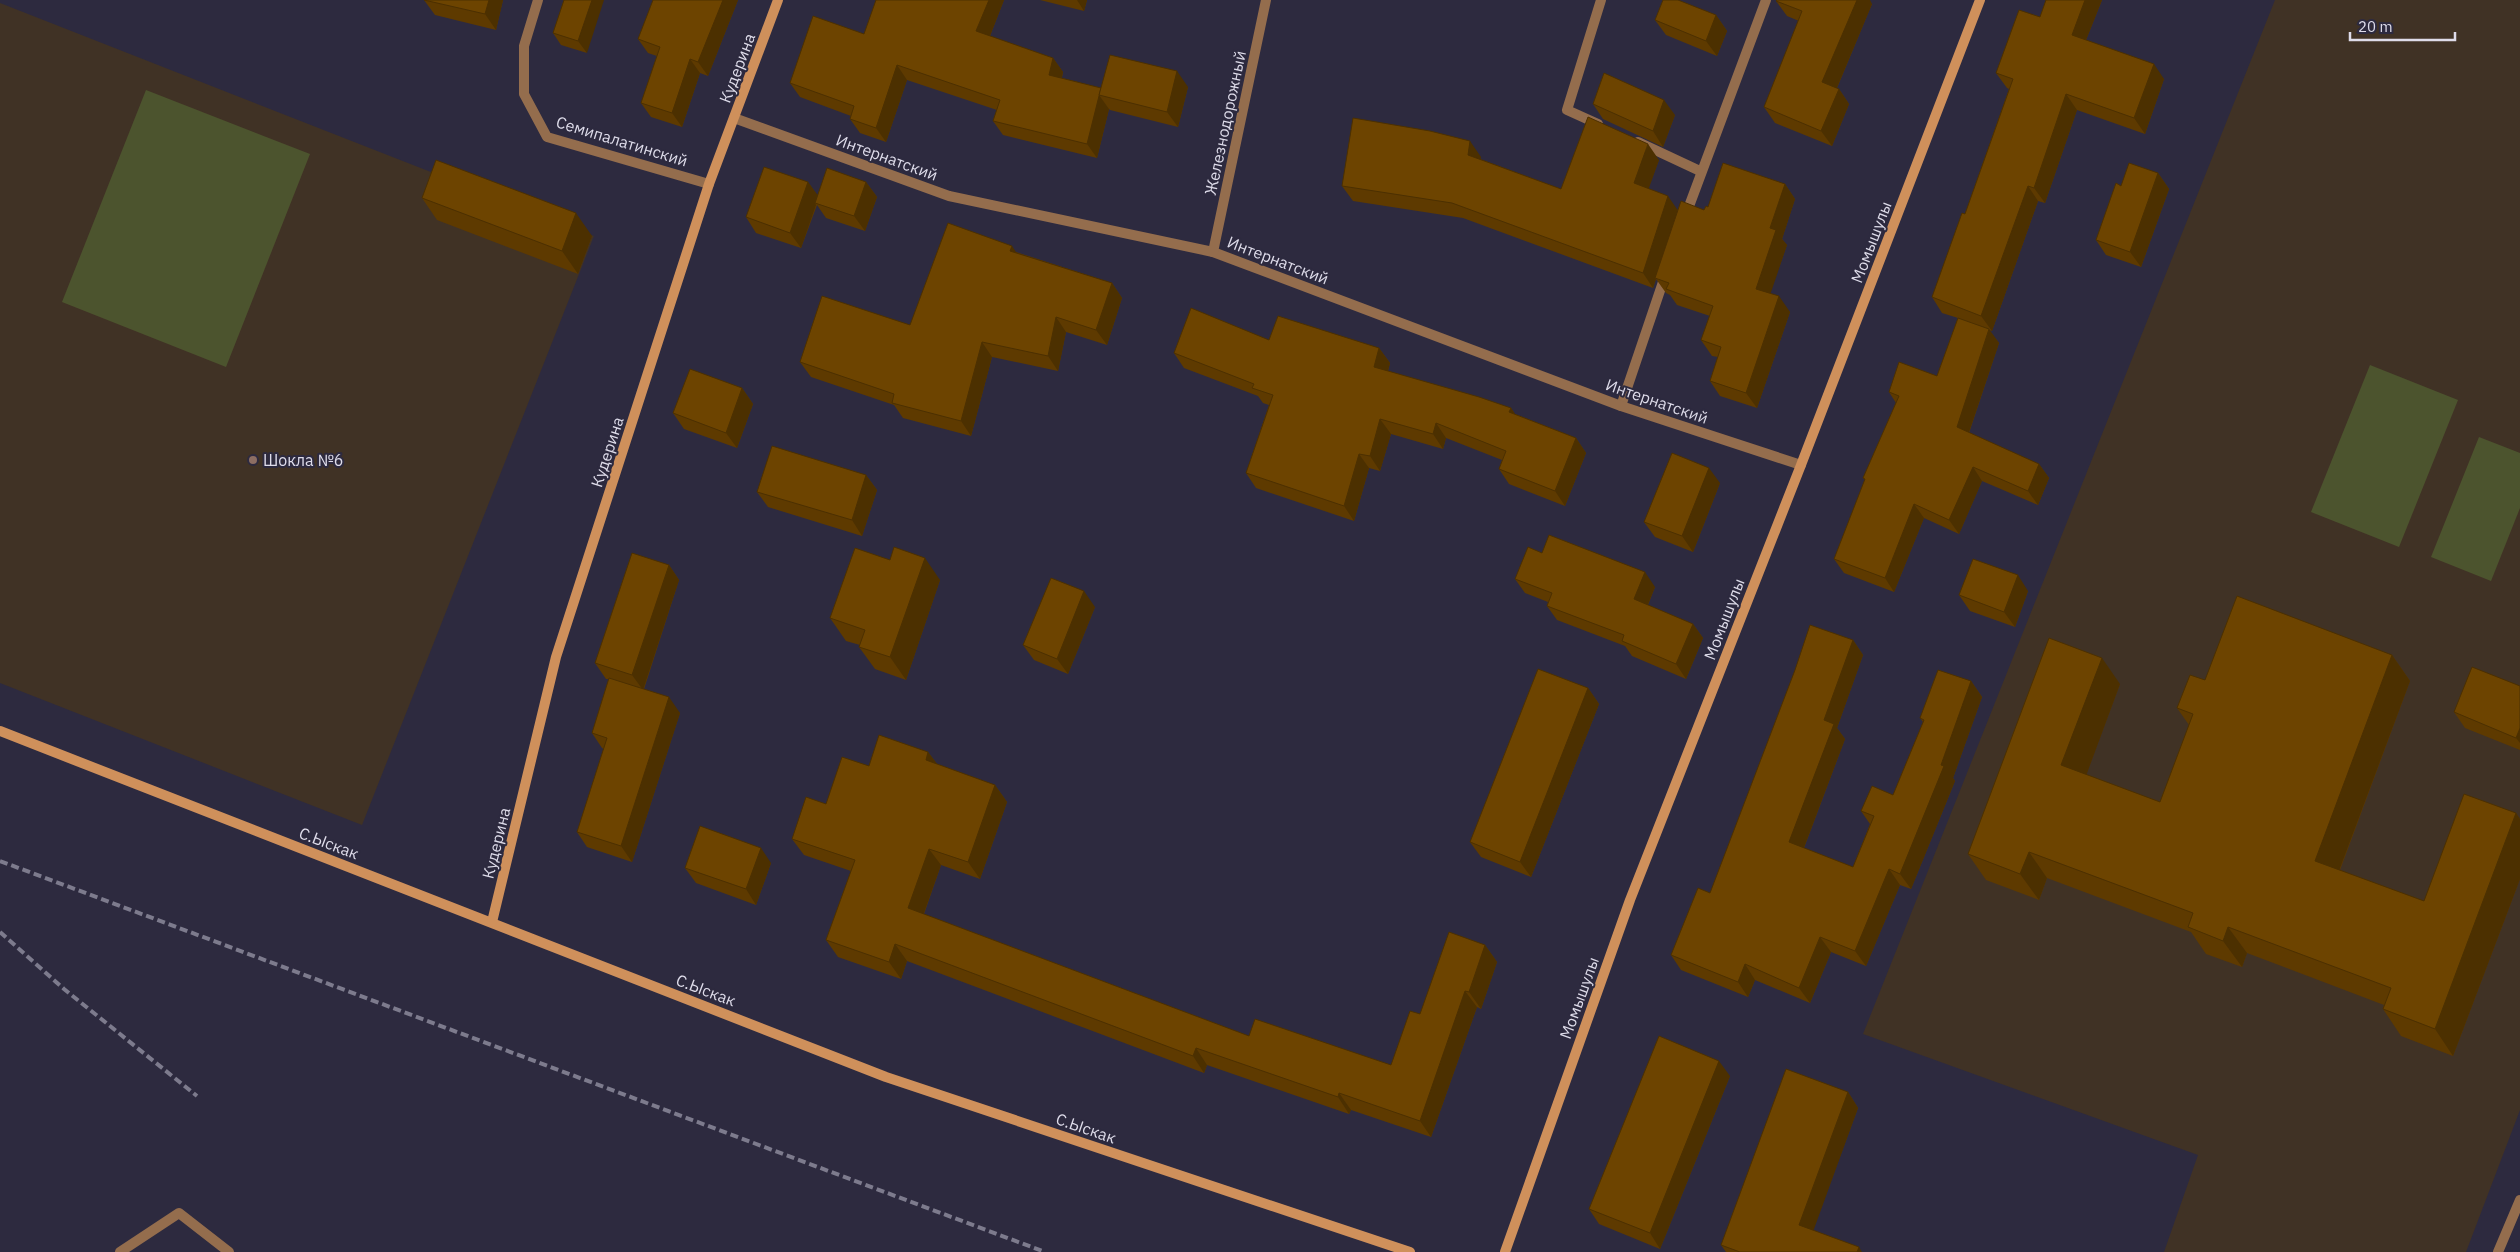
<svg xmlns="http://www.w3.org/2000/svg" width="2520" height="1252" font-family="'IBM Plex Sans',sans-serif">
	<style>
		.education { fill: #403225 }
		.green { fill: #4c542e }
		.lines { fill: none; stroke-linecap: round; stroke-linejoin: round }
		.lane { stroke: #946d4d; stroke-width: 10 }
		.street { stroke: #946d4d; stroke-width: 10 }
		.secondary { stroke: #cf905b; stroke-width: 10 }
		.rail { stroke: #7d7b8d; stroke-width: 4; stroke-dasharray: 8 4; stroke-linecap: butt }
		.wall { fill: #5e3a00 }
		.shaded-wall { fill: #4c3000 }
		.building { fill: #6d4400; stroke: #4c3000 }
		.education-dot { fill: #8d6e63; stroke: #2d2a3f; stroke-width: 2 }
		.labels { text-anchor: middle; stroke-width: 4; stroke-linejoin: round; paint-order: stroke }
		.street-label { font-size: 16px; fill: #dedcea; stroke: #2d2a3f }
		.poi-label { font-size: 16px; fill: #dedcea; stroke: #2d2a3f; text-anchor: start }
	</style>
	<rect width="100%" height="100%" fill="#2d2a3f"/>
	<!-- education -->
	<g class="education">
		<polygon points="2275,0 2520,0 2520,1110 2466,1252 2164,1252 2198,1155 1863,1034"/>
		<polygon points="0,3 594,236 362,825 0,683"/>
	</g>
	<!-- green -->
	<g class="green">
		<polygon points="146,90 310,154 226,367 62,302"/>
		<polygon points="2370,365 2458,400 2399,547 2311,512"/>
		<polygon points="2479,437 2520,453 2520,508 2491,581 2431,557"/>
	</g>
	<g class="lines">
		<!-- lane -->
		<g class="lane">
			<polyline points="538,0 524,46 524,94 547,137 709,184"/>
			<polyline points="1598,124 1567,110 1601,0"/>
			<polyline points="1638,142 1700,171"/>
			<polyline points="1685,217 1766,0"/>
			<polyline points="1621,406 1666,273"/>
			<polyline points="120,1252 179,1213 229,1252"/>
		</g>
		<!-- street -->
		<g class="street">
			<polyline points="734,118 949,196 1213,252 1621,406 1801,465"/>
			<polyline points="1213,252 1266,0"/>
			<polyline points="2498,1252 2520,1200"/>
		</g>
		<!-- secondary -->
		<g class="secondary">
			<polyline points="0,731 886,1077 1410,1252"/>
			<polyline points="492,922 556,657 709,184 778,0"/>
			<polyline points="1505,1252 1630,900 1801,465 1980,0"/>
		</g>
		<!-- rail -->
		<g class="rail">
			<polyline points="0,861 1045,1252"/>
			<polyline points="0,932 64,989 197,1096"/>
		</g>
	</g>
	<!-- wall -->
	<g class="wall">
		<polygon points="424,0 503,0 496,30 435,15"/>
		<polygon points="564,0 587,53 561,45 553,33"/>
		<polygon points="738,0 708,76 700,73 682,127 651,117 641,103 657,56 648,53 638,39"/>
		<polygon points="1004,0 990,36 1053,58 1063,72 1062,78 1101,88 1188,87 1178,127 1110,110 1109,109 1097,158 1003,135 993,121 997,110 907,80 886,142 860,133 850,119 851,116 800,97 790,83 864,34"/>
		<polygon points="1040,0 1087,0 1084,11"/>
		<polygon points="2046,0 2102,0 2086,40 2164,79 2145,134 2077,110 2045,203 2038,201 1992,331 1989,330 1999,343 1969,433 2039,464 2049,478 2038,505 1982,481 1959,534 1924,518 1894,592 1844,573 1834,559 1865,480 1863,478 1896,403 1889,392 1937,376 1958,318 1942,313 1932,297 1965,214 2009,89 2007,88 1996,73 2040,17"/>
		<polygon points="1776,1 1872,4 1837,88 1839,89 1849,104 1832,146 1775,123 1764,107 1799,21 1787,16"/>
		<polygon points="1716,15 1727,31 1717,56 1666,35 1655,20"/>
		<polygon points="1593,104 1675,115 1663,147 1603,119"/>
		<polygon points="1481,157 1480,159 1561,189 1659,160 1648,189 1678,210 1704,210 1708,207 1785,184 1795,199 1782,239 1787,245 1770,293 1790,312 1757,408 1720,396 1710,381 1718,357 1712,356 1701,340 1710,316 1677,305 1670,295 1666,293 1656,279 1653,288 1463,218 1353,201 1342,186"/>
		<polygon points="2158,173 2169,189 2141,267 2106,255 2096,240 2121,186"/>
		<polygon points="808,182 817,195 866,182 877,197 865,231 826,218 817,205 801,248 756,233 746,217"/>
		<polygon points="422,198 592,236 578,274 437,220"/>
		<polygon points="1016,252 1112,283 1122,298 1107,345 1066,332 1058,371 992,357 971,436 903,418 894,405 811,377 800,362 910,325"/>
		<polygon points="1269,340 1379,348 1390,363 1388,371 1511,408 1515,414 1576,438 1586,453 1565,506 1509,484 1499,469 1502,460 1446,438 1443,449 1391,434 1380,471 1369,468 1354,521 1256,488 1246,473 1269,405 1263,403 1258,396 1184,368 1174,353"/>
		<polygon points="742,388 753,404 737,448 684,429 673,413"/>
		<polygon points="866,475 877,490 862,536 768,507 757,492"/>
		<polygon points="1720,483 1693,552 1655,537 1644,522"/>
		<polygon points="1542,553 1655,587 1648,605 1693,624 1703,638 1686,679 1632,656 1625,646 1557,620 1547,606 1548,602 1525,593 1515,579"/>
		<polygon points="890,560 940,580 906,680 875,669 859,647 860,645 846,641 830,618"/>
		<polygon points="669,565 679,580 644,689 680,713 632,862 587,847 577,832 604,749 602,748 592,733 609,679 606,679 595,663"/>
		<polygon points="2028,591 2015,627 1970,611 1959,595"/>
		<polygon points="1095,607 1068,674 1034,660 1023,645"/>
		<polygon points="1853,640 1863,655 1837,728 1845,739 1804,848 1853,867 1870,824 1861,811 1893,795 1923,722 1920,718 1971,681 1982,697 1953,778 1955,781 1911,889 1900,885 1866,966 1831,952 1810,1003 1755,980 1748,997 1681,970 1671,955 1710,893"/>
		<polygon points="2392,655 2410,681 2340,870 2424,901 2516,813 2520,819 2520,879 2453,1056 2401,1036 2383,1009 2384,1005 2247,953 2242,967 2206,954 2191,932 2047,878 2039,900 1986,880 1968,854 2120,684 2086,775 2160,802 2189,725 2177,708 2205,680"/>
		<polygon points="2520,686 2520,750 2465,728 2454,712"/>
		<polygon points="1588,688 1599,704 1531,877 1481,857 1470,842"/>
		<polygon points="928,752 937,764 995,785 1007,802 980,879 941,865 924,914 1249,1036 1391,1065 1420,1014 1485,945 1497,962 1481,1009 1477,1007 1431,1137 1351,1110 1349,1114 1207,1065 1204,1073 907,961 901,979 838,957 826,940 851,871 804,855 792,839 826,804"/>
		<polygon points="771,863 756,905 696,883 685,868"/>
		<polygon points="1730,1076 1660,1249 1599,1224 1589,1209"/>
		<polygon points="1848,1092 1858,1108 1813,1230 1862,1252 1726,1252 1721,1245"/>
	</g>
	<!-- shaded-wall -->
	<g class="shaded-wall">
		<polygon points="489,0 503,0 496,30 485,14"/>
		<polygon points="592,0 604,0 587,53 578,41"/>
		<polygon points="723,0 738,0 708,76 698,62"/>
		<polygon points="989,0 1004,0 986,46 976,31"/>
		<polygon points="1077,0 1087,0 1084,11"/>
		<polygon points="1857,0 1870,0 1872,4 1833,97 1822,82"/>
		<polygon points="2085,0 2102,0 2082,50 2072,35"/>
		<polygon points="1716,15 1727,31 1717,56 1706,41"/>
		<polygon points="1053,58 1063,72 1059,89 1049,75"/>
		<polygon points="690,59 700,73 682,127 672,113"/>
		<polygon points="2154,64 2164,79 2145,134 2134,118"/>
		<polygon points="897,65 907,80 886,142 876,128"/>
		<polygon points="1177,71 1188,87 1178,127 1167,112"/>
		<polygon points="1839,89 1849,104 1832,146 1821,131"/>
		<polygon points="2066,94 2077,110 2045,203 2034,188"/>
		<polygon points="1099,95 1109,109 1097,158 1087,144"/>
		<polygon points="1664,100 1675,115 1663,147 1653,131"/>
		<polygon points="1470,141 1481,157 1478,170 1468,155"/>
		<polygon points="1648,144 1659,160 1645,199 1634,183"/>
		<polygon points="2158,173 2169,189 2141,267 2130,252"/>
		<polygon points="808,182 819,197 815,203 816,205 801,248 790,233"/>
		<polygon points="866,182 877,197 865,231 854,216"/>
		<polygon points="1785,184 1795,199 1782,239 1787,245 1767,304 1756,289 1770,228"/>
		<polygon points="2028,186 2038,201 1992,331 1981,316"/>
		<polygon points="1668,196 1679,212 1655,278 1656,279 1653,288 1643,273"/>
		<polygon points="576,213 592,236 578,274 562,251"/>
		<polygon points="1012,246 1022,261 1010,251"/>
		<polygon points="1112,283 1122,298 1107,345 1096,330"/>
		<polygon points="1779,296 1790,312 1757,408 1746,393"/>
		<polygon points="1056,317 1066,332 1058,371 1048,356"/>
		<polygon points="1989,329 1999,343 1966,441 1957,427"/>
		<polygon points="982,342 992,357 971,436 961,421"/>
		<polygon points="1379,348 1390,363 1385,382 1374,367"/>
		<polygon points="742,388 753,404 737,448 726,433"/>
		<polygon points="1511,408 1521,423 1509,412"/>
		<polygon points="1380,419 1391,434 1380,471 1370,456"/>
		<polygon points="1436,423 1446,438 1443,449 1433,434"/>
		<polygon points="1576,438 1586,453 1565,506 1555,491"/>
		<polygon points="1359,454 1369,468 1354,521 1344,506"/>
		<polygon points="2039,464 2049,478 2038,505 2028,491"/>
		<polygon points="1973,467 1982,481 1959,534 1949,520"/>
		<polygon points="1709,468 1720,483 1693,552 1682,536"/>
		<polygon points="866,475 877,490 862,536 852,520"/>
		<polygon points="1914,504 1924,518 1894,592 1885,578"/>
		<polygon points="925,558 940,580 906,680 890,657"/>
		<polygon points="669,565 679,580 643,690 632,675"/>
		<polygon points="1645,572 1655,587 1644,614 1634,599"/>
		<polygon points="2018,575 2028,591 2015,627 2004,612"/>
		<polygon points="1084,591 1095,607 1068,674 1057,659"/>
		<polygon points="1693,624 1703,638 1686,679 1676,664"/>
		<polygon points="1853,640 1863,655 1837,728 1845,739 1800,858 1789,842 1824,720"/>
		<polygon points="2392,655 2410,681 2333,887 2315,861"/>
		<polygon points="2102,658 2120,684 2080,792 2061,765"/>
		<polygon points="1971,681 1982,697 1953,778 1955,781 1911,889 1900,874 1941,765"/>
		<polygon points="1588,688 1599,704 1531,877 1520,862"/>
		<polygon points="669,697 680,713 632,862 621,846"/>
		<polygon points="2520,728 2520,743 2516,738"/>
		<polygon points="928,752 940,768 926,760"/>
		<polygon points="995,785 1007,802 980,879 968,862"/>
		<polygon points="2516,813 2520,819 2520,879 2453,1056 2435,1029"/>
		<polygon points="761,848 771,863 756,905 746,889"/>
		<polygon points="929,849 941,865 920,924 908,908"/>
		<polygon points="2029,852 2047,878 2039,900 2020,874"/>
		<polygon points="1889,869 1900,885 1866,966 1855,951"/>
		<polygon points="2228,927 2247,953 2242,967 2223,941"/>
		<polygon points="1820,937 1831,952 1810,1003 1799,988"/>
		<polygon points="895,944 907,961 901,979 889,962"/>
		<polygon points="1485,945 1497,962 1481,1009 1469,992"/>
		<polygon points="1745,964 1755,980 1748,997 1738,982"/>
		<polygon points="1465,991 1477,1007 1431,1137 1420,1121"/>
		<polygon points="1196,1048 1207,1065 1204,1073 1193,1056"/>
		<polygon points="1719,1061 1730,1076 1660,1249 1650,1233"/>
		<polygon points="1848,1092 1858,1108 1810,1240 1799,1225"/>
		<polygon points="1339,1093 1351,1110 1349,1114 1338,1097"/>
		<polygon points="1859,1247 1862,1252 1857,1252"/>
	</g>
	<!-- building -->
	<g class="building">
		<polygon points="424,0 489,0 485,14"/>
		<polygon points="564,0 592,0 578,41 553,33"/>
		<polygon points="653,0 723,0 698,62 690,59 672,113 641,103 660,47 638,39"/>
		<polygon points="876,0 989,0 976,31 1053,58 1049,75 1101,88 1087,144 993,121 1000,100 897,65 876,128 850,119 854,106 790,83 813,16 864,34"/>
		<polygon points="1663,0 1678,0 1716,15 1706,41 1655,20"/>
		<polygon points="1777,0 1857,0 1822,82 1839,89 1821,131 1764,107 1802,11 1776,1"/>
		<polygon points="2046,0 2085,0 2072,35 2154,64 2134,118 2066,94 2034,188 2028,186 1981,316 1932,297 1962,213 1965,214 2013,79 1996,73 2019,10 2040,17"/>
		<polygon points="1110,55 1177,71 1167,112 1099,95"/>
		<polygon points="1604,73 1664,100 1653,131 1593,104"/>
		<polygon points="1588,117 1648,144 1634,183 1668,196 1643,273 1452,203 1342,186 1353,118 1430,131 1470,141 1468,155 1561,189"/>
		<polygon points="436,160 576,213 562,251 422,198"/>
		<polygon points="1723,163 1785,184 1770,228 1776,230 1756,289 1779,296 1746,393 1710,381 1721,347 1701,340 1713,306 1666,289 1669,283 1655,278 1681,201 1704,210 1706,206 1708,207"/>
		<polygon points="2129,163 2158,173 2130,252 2096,240 2116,183 2121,186"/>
		<polygon points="764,167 808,182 790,233 746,217"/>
		<polygon points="827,168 866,182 854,216 815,203"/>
		<polygon points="948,223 1012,246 1010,251 1112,283 1096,330 1056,317 1048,356 982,342 961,421 892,403 894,394 800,362 822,296 910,325"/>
		<polygon points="1191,308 1269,340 1278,316 1379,348 1374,367 1479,397 1511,408 1509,412 1576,438 1555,491 1499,469 1506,451 1436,423 1433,434 1380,419 1370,456 1359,454 1344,506 1246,473 1273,395 1252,388 1254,384 1174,353"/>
		<polygon points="1958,318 1989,329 1957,427 2039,464 2028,491 1973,467 1949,520 1914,504 1885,578 1834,559 1865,479 1863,478 1899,396 1889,392 1899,362 1937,376"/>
		<polygon points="690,369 742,388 726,433 673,413"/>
		<polygon points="772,446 866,475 852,520 757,492"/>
		<polygon points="1672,453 1709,468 1682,536 1644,522"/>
		<polygon points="1549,535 1645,572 1634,599 1693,624 1676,664 1622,641 1624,635 1547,606 1552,593 1515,579 1528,547 1542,553"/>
		<polygon points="894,547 925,558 890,657 859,647 865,630 830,618 855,548 890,560"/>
		<polygon points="632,553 669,565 632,675 595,663"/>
		<polygon points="1973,559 2018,575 2004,612 1959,595"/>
		<polygon points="1051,578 1084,591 1057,659 1023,645"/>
		<polygon points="2237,596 2392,655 2315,861 2424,901 2464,794 2516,813 2435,1029 2383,1009 2391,988 2228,927 2223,941 2188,927 2193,913 2029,852 2020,874 1968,854 2049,638 2102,658 2061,765 2160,802 2193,714 2177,708 2190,675 2205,680"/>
		<polygon points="1810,625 1853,640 1824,720 1834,724 1789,842 1853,867 1874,816 1861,811 1872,786 1893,795 1924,720 1920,718 1938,670 1971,681 1941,765 1944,766 1900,874 1889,869 1855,951 1820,937 1799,988 1745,964 1738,982 1671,955 1698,888 1710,893 1795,670"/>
		<polygon points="2472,667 2520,686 2520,728 2516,738 2454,712"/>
		<polygon points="1538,669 1588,688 1520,862 1470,842"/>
		<polygon points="609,678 669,697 621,846 577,832 607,738 592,733"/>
		<polygon points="879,735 928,752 926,760 995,785 968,862 929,849 908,908 1249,1036 1255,1019 1391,1065 1410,1011 1420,1014 1449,932 1485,945 1469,992 1465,991 1420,1121 1339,1093 1338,1097 1196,1048 1193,1056 895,944 889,962 826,940 855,860 792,839 806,797 826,804 842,757 869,766"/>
		<polygon points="700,826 761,848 746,889 685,868"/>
		<polygon points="1659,1036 1719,1061 1650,1233 1589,1209"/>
		<polygon points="1786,1069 1848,1092 1799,1225 1859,1247 1857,1252 1740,1252 1721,1245"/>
	</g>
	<!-- markers -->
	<circle class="education-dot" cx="253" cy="460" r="5"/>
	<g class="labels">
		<!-- street labels -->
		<g class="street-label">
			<text transform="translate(737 68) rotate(-69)" y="6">Кудерина</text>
			<text transform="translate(1225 123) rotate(-78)" y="6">Железнодорожный</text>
			<text transform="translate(622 141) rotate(17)" y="6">Семипалатинский</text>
			<text transform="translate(887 157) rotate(20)" y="6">Интернатский</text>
			<text transform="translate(1871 242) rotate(-69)" y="6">Момышулы</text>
			<text transform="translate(1278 260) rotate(21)" y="6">Интернатский</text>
			<text transform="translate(1657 401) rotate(19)" y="6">Интернатский</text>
			<text transform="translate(607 452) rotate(-72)" y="6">Кудерина</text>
			<text transform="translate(1724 619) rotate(-69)" y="6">Момышулы</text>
			<text transform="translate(329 843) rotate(21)" y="6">С.Ыскак</text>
			<text transform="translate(496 843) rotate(-76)" y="6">Кудерина</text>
			<text transform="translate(706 990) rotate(21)" y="6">С.Ыскак</text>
			<text transform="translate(1579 998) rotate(-70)" y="6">Момышулы</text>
			<text transform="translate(1086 1128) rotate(19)" y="6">С.Ыскак</text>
		</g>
		<!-- poi labels -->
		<g class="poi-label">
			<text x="263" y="466">Шокла №6</text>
		</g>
	</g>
	<!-- scale -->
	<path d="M2350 32v8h105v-8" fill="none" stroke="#dedcea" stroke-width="2.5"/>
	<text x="2358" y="32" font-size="15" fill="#dedcea" stroke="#2d2a3f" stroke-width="4" paint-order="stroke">20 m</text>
</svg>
